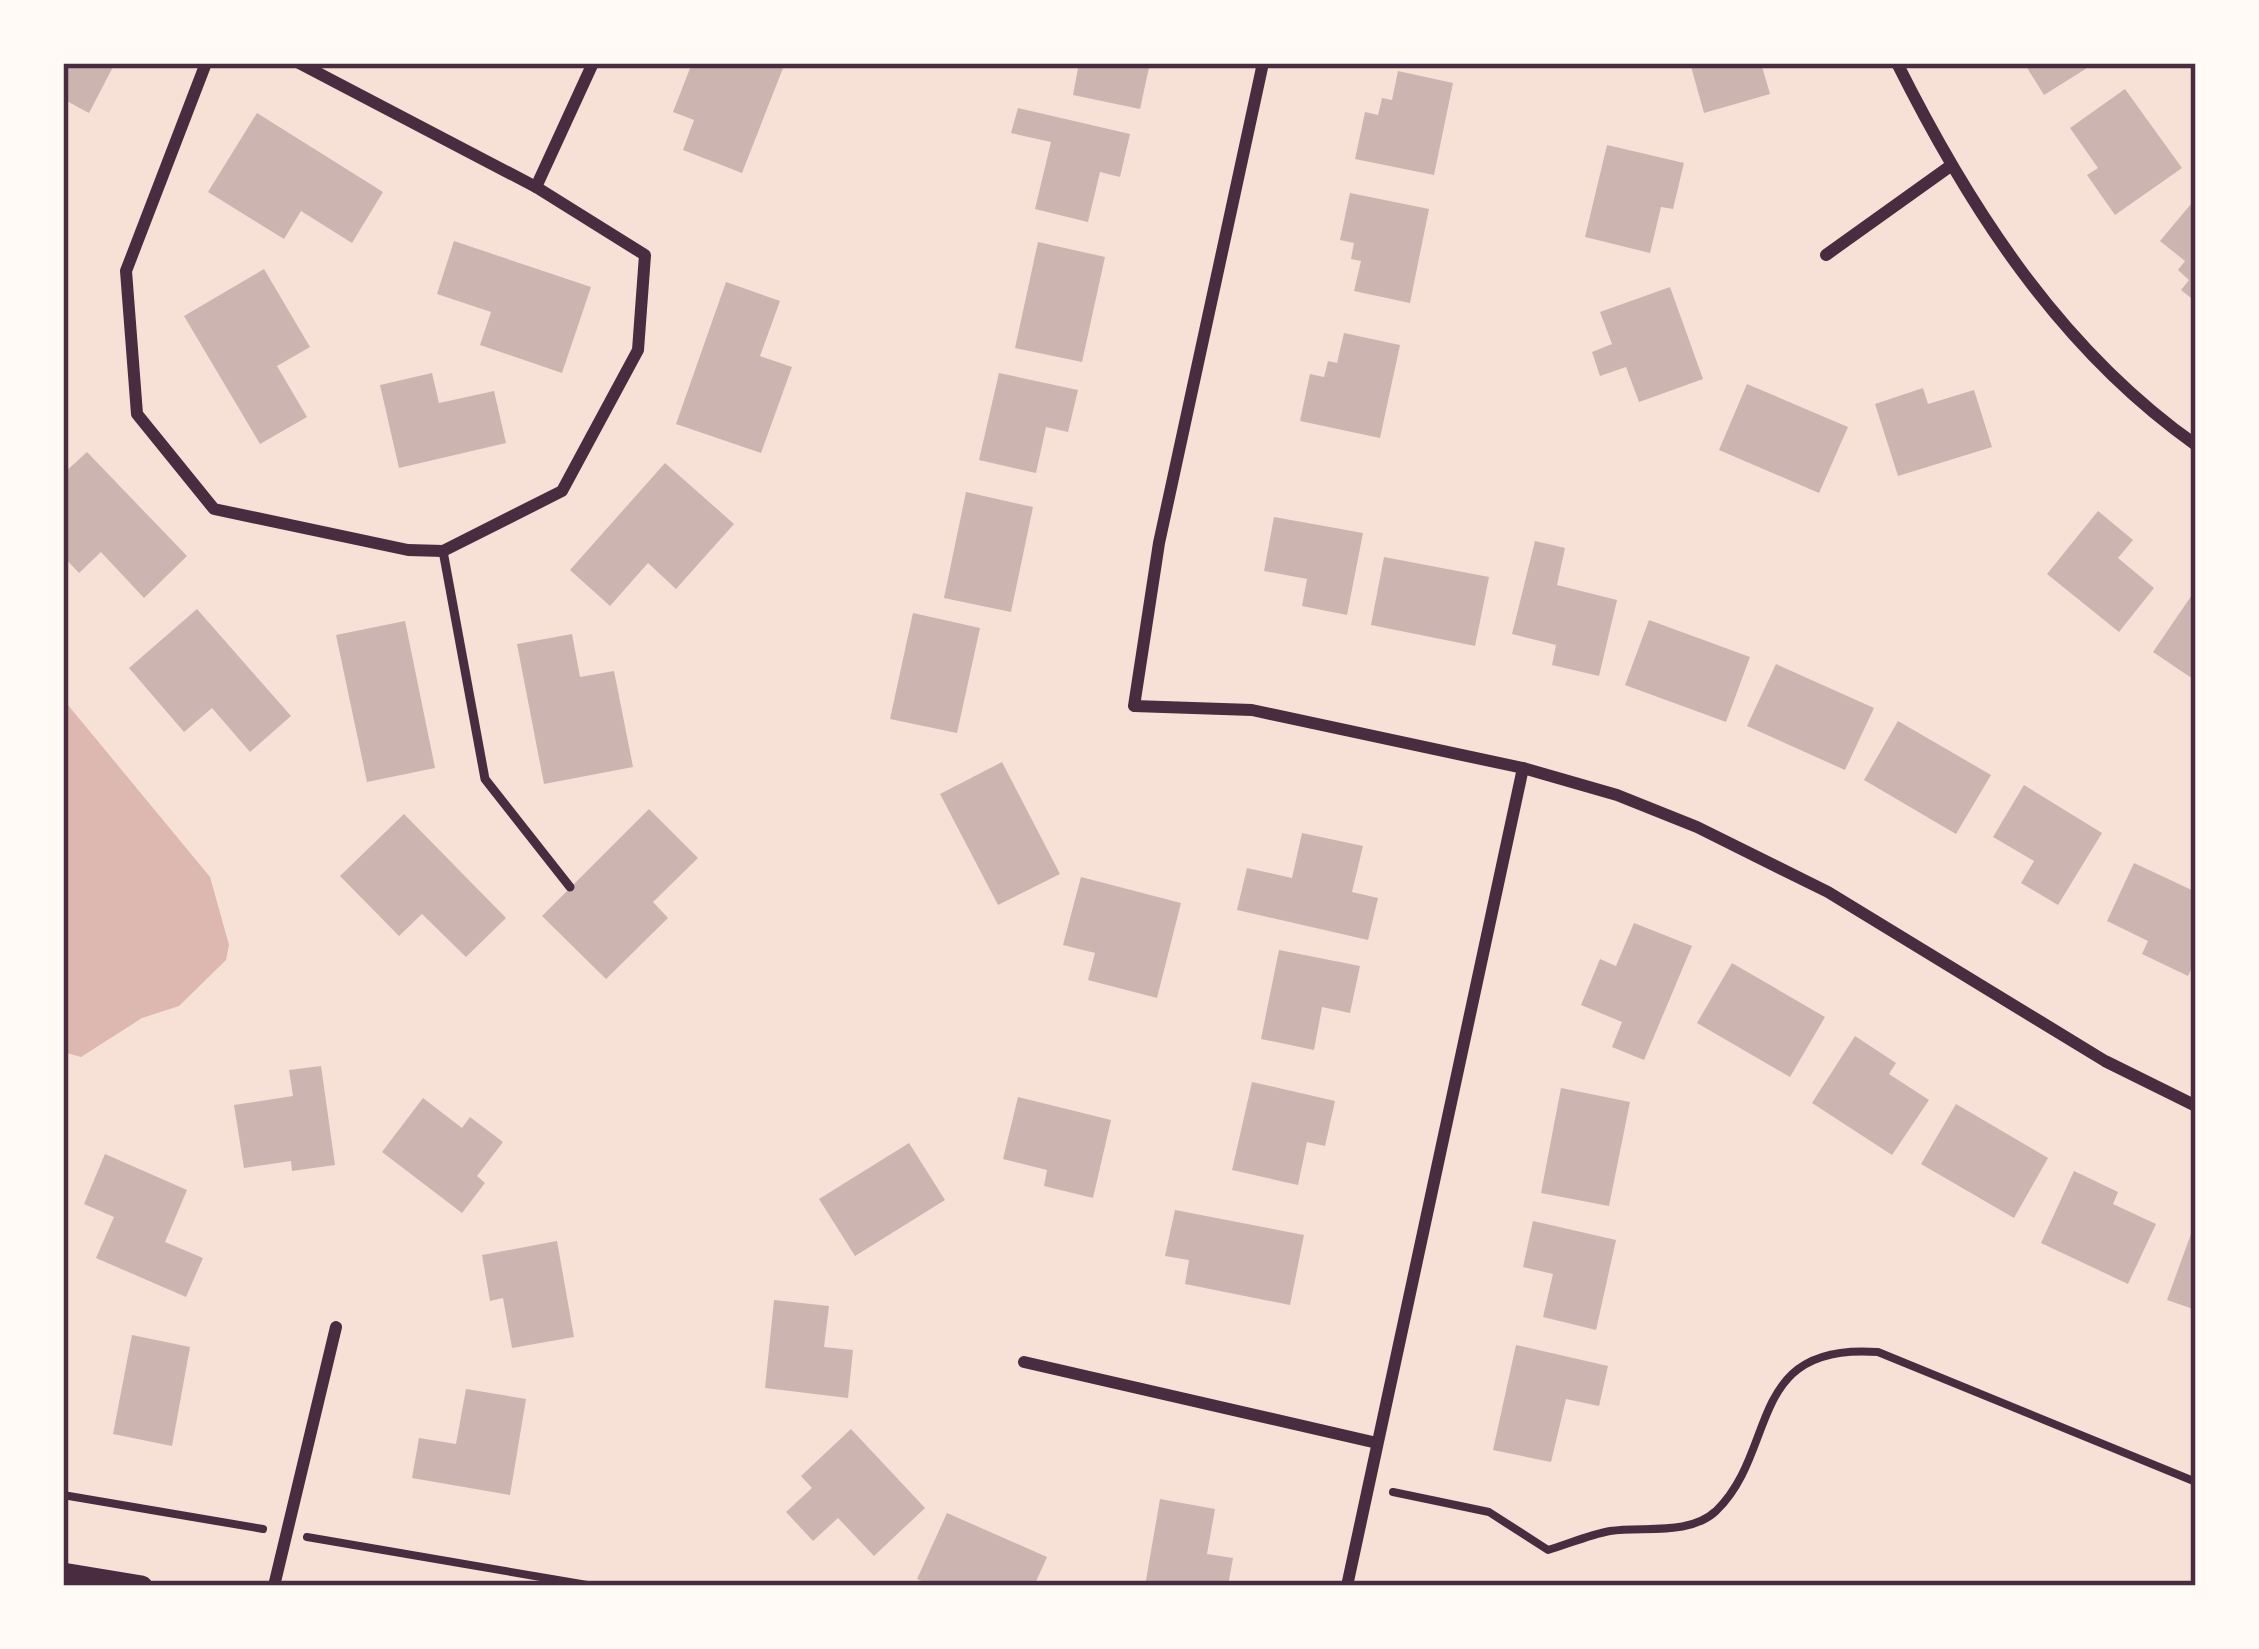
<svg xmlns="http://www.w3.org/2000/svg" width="2259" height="1649" font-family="Commissioner,sans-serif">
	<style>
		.water { fill: #dcb8b0 }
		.building { fill: #ccb4b1 }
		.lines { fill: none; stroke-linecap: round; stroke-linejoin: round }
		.path { stroke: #4a2c40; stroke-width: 8 }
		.service { stroke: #4a2c40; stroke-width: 9 }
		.minor { stroke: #4a2c40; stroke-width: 12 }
		.tertiary { stroke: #4a2c40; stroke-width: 21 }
		.neatline { fill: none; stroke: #4a2c40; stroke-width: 4.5 }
	</style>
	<rect width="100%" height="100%" fill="#f7e1d7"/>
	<!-- water -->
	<polygon class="water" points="63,699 210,877 229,945 226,960 179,1006 142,1018 81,1057 63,1052"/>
	<!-- building -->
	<g class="building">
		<polygon points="63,63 115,63 89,113 63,99"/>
		<polygon points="692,63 785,63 742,173 683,150 694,120 673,112"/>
		<polygon points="1079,63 1150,63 1140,109 1073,95"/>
		<polygon points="1690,63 1761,63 1770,94 1704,113"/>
		<polygon points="2024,63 2095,63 2044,95"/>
		<polygon points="1398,71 1453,83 1434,175 1355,159 1365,112 1378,115 1382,98 1392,100"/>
		<polygon points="2125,89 2182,168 2115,215 2087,175 2098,168 2070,128"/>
		<polygon points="1018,108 1130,134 1120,177 1100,172 1088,222 1035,209 1051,142 1011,133"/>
		<polygon points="257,113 383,192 352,243 301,211 284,239 208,192"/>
		<polygon points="1607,145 1684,163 1673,209 1661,207 1650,253 1585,237"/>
		<polygon points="1350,193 1429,209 1410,303 1354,291 1361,261 1351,259 1354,243 1340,240"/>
		<polygon points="2196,198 2196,302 2181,290 2189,280 2178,270 2185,261 2160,241"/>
		<polygon points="454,241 591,287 562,373 480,345 491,312 437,294"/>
		<polygon points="1038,242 1105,257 1082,362 1015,348"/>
		<polygon points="264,269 310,347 277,366 307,417 260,444 184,316"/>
		<polygon points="726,282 780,301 760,356 792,367 761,453 676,424"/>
		<polygon points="1670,287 1703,379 1639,402 1626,367 1600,376 1592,352 1612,344 1600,312"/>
		<polygon points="1344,333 1400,345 1380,438 1300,421 1310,374 1324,377 1328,361 1337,363"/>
		<polygon points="432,373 439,403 494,391 506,443 399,468 380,385"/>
		<polygon points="999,373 1078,390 1068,432 1046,427 1036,473 979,460"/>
		<polygon points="1747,384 1848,427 1819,493 1719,450"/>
		<polygon points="1923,388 1928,404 1974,390 1992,447 1898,476 1875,404"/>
		<polygon points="87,452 187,556 144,598 101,552 79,573 63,556 63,474"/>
		<polygon points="665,463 734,524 676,589 648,563 610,606 570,570"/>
		<polygon points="966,492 1033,507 1011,612 944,598"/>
		<polygon points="2098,511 2133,540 2118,558 2154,588 2119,632 2047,574"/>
		<polygon points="1274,517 1363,533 1347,615 1302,606 1307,579 1264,571"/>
		<polygon points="1535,541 1565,548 1557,585 1617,600 1599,676 1552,665 1556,645 1512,634"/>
		<polygon points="1384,557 1489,577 1475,646 1371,625"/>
		<polygon points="2196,589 2196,681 2153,652"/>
		<polygon points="197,609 291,716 250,752 212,708 184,732 129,668"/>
		<polygon points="913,613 980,628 957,733 890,719"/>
		<polygon points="1649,620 1750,657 1726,722 1625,685"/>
		<polygon points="405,621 435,768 367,782 336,635"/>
		<polygon points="572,634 580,677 614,671 633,767 544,784 517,644"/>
		<polygon points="1776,664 1874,708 1845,770 1747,726"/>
		<polygon points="1898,721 1991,775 1956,834 1864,780"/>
		<polygon points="1002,762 1060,874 998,905 940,794"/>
		<polygon points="2024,785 2102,833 2058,905 2021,883 2034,861 1993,837"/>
		<polygon points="649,809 698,858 653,902 668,918 606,979 542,916"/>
		<polygon points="404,814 506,918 466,957 422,914 399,936 340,876"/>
		<polygon points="1302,833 1363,846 1352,892 1378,898 1368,940 1237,910 1247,868 1292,878"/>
		<polygon points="2134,863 2196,892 2196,959 2188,976 2142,954 2148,941 2107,921"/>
		<polygon points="1081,877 1181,903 1157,998 1088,980 1095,953 1063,945"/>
		<polygon points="1634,923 1692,946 1644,1060 1612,1047 1622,1022 1581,1005 1600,959 1616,966"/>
		<polygon points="1279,950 1360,966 1350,1013 1322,1007 1314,1050 1261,1039"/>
		<polygon points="1732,963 1825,1017 1790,1077 1697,1023"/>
		<polygon points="1855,1036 1896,1063 1889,1074 1929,1100 1892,1155 1812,1103"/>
		<polygon points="321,1066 335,1165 292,1171 291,1161 244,1168 234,1105 293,1096 289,1070"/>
		<polygon points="1252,1082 1335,1101 1325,1146 1307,1142 1298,1185 1232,1170"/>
		<polygon points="1561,1088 1630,1102 1609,1206 1541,1193"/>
		<polygon points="1018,1097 1111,1120 1093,1198 1044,1186 1047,1170 1003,1159"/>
		<polygon points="423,1098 462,1128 470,1117 503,1142 477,1176 485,1183 462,1213 382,1152"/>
		<polygon points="1956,1104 2048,1158 2014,1218 1921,1164"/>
		<polygon points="909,1143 945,1200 855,1256 819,1199"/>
		<polygon points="105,1154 187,1190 165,1242 203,1258 186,1297 96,1258 114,1217 84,1204"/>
		<polygon points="2074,1171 2118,1192 2113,1204 2156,1224 2128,1284 2041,1243"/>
		<polygon points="1175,1210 1304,1235 1290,1305 1185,1284 1189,1260 1165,1256"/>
		<polygon points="2196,1220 2196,1310 2167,1300"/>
		<polygon points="1533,1221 1616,1240 1596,1330 1543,1317 1553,1274 1523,1267"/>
		<polygon points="557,1241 574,1337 512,1348 503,1298 490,1301 482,1255"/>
		<polygon points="774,1300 829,1306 824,1347 853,1350 848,1398 765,1388"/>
		<polygon points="132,1335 190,1347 172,1446 113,1434"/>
		<polygon points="1516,1345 1608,1366 1599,1406 1566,1399 1551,1462 1493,1450"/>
		<polygon points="466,1389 526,1399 510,1495 412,1478 419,1438 456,1444"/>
		<polygon points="851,1429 925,1508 874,1556 838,1518 813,1541 786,1512 812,1488 801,1476"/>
		<polygon points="1160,1499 1215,1509 1207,1554 1233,1558 1228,1586 1145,1586"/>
		<polygon points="947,1513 1047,1557 1034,1586 934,1586 917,1579"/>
	</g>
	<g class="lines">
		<!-- path -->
		<g class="path">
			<path d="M1393 1492 1489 1512 1548 1550C1568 1544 1589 1535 1610 1531 1644 1526 1689 1536 1716 1511 1779 1450 1745 1342 1878 1352L2196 1482"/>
			<polyline points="63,1495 263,1529"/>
			<polyline points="307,1537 593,1586"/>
		</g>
		<!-- service -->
		<polyline class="service" points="443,551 485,779 570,887"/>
		<!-- minor -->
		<g class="minor">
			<polyline points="206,63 126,271 137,414 214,509 408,550 443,551 562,491 638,350 645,255 536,187 299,63"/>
			<polyline points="1263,63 1159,543 1134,706 1252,710 1523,768 1617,795 1697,827 1828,892 2105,1061 2196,1106"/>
			<path d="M1897 63C1970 209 2060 349 2196 445"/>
			<polyline points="536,187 593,63"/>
			<polyline points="1826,255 1949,167"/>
			<polyline points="1024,1362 1377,1443"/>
			<polyline points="274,1586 336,1327"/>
			<polyline points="1347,1586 1523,768"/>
		</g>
		<!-- tertiary -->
		<polyline class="tertiary" points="63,1573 142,1586"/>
	</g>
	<!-- border -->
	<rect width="2259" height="1649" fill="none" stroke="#fffaf5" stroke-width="132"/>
	<rect x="66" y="66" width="2127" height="1517" class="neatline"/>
</svg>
